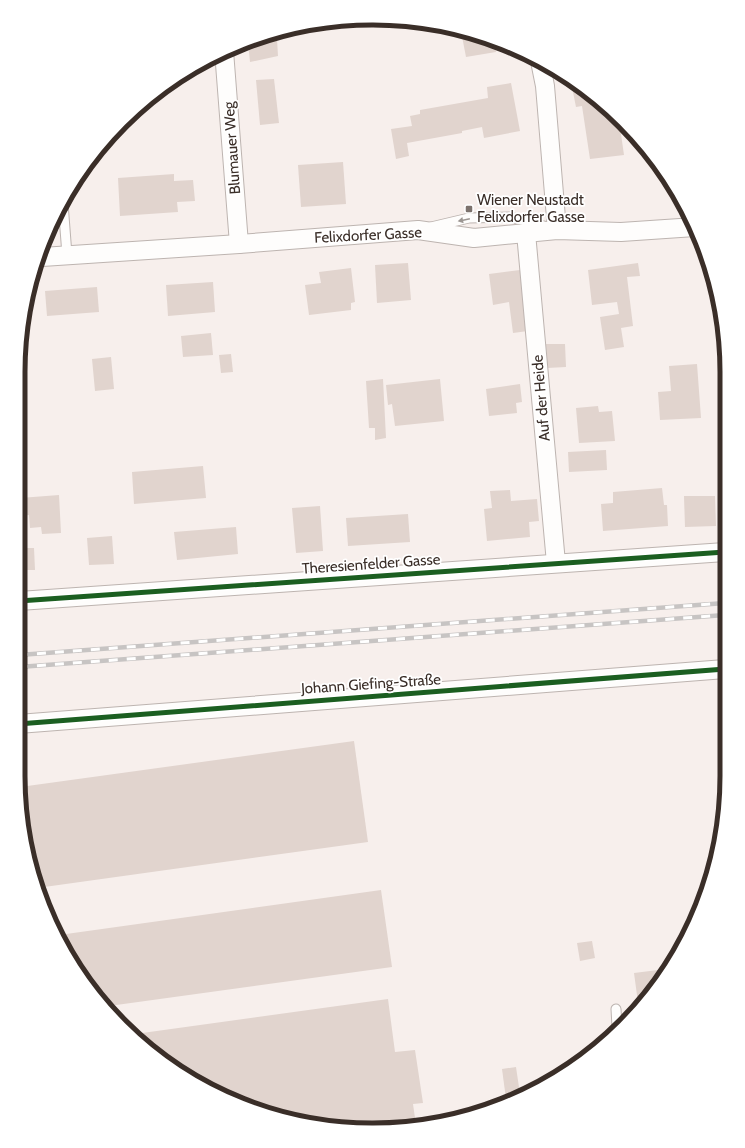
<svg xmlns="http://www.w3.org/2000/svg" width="745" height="1148" font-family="Cabin,sans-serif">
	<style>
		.building { fill: #e1d4ce }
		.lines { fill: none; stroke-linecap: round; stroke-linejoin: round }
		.service-casing { stroke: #bdb4b0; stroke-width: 11 }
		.minor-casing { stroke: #bdb4b0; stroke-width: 20 }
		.service { stroke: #fefdfc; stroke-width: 9 }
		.minor { stroke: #fefdfc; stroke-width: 18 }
		.rail-casing { stroke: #c7c4c3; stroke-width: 4.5 }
		.rail { stroke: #fff; stroke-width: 3; stroke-dasharray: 9; stroke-linecap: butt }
		.cycleway-casing { stroke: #fff; stroke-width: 8 }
		.cycleway { stroke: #1b5e20; stroke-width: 5 }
		.oneway { fill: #9c9692 }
		.poi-dot { fill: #7c726d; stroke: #fff; stroke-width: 1.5 }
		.labels { text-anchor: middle; stroke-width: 3.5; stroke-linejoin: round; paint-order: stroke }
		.street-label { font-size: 15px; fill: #3a2e28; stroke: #fff }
		.poi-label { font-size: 15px; fill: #3a2e28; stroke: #fff; text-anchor: start }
		.rim { fill: none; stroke: #3a2e28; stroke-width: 5 }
	</style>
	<rect width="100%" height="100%" fill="#f7efec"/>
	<!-- building -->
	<g class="building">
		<polygon points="281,30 282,30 283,39 277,39 278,56 250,62 248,42"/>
		<polygon points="461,31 487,37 494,40 496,52 466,57"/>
		<polygon points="274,79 279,123 260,125 256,80"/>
		<polygon points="511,83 520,131 484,138 482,127 462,131 462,133 407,143 409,156 396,159 391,129 412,126 410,116 420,114 420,110 488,98 487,87"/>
		<polygon points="578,86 606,106 619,120 624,155 590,159 582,106 576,107 572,87"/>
		<polygon points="343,162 346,204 301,207 298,165"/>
		<polygon points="174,174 174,181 193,180 195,201 177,202 178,212 120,216 118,178"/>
		<polygon points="408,263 411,300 377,303 375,265"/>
		<polygon points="638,263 640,276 627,277 633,326 621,328 624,347 605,350 600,317 619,314 617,302 592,305 588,270"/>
		<polygon points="351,268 355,302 351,303 351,310 309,315 305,285 321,283 319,272"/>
		<polygon points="520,270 528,331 513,333 509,302 493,305 489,274"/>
		<polygon points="213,282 215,312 168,316 166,285"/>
		<polygon points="97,287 99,312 47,316 45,291"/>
		<polygon points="211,333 213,355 183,357 181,336"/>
		<polygon points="546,344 565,344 566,367 547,368"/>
		<polygon points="231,354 233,372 221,373 219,355"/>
		<polygon points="111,357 114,389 95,391 92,359"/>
		<polygon points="697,364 701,418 660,420 658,392 671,391 669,366"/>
		<polygon points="383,379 386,438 375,440 375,428 369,428 366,381"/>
		<polygon points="440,379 444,421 395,426 392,404 388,405 386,385"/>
		<polygon points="520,384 522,402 516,403 517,413 489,416 486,389"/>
		<polygon points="598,406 599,412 612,411 615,441 579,443 576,408"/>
		<polygon points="24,417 27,453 20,454 20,418"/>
		<polygon points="606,450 607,470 569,472 568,452"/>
		<polygon points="203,466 206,498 134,504 132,472"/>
		<polygon points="662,488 664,505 667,505 668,526 603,531 601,504 613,503 613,492"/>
		<polygon points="510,490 511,501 537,499 539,521 529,522 530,537 487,541 484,509 492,508 490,491"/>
		<polygon points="59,495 61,533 42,534 41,527 30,528 29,515 20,516 20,498"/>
		<polygon points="684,496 715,496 716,526 685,527"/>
		<polygon points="320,506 323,551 296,553 292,508"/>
		<polygon points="408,514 410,542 348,546 346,518"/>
		<polygon points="236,527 238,554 177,560 174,532"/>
		<polygon points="112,536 114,564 89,565 87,538"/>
		<polygon points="20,548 34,548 35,570 19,570"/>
		<polygon points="354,741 368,842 37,888 20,787"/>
		<polygon points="381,890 392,967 109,1006 78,973 59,935"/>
		<polygon points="592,941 595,958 580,961 577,943"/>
		<polygon points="666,969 639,1009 639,1010 634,973"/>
		<polygon points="388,999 395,1052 415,1050 423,1103 413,1104 416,1125 349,1129 237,1103 157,1057 135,1034"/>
		<polygon points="516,1067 520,1094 506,1099 502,1069"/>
	</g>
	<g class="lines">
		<!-- service casing -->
		<g class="service-casing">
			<g id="service">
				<polyline points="63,203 67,255"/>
				<polyline points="431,227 469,218 510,217 544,226"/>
				<polyline points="616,1009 617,1027"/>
			</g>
		</g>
		<!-- minor casing -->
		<g class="minor-casing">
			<g id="minor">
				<polyline points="224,51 239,244"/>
				<polyline points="540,61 545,86 557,230"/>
				<polyline points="526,233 556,563"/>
				<polyline points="42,257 239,244 418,230 474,238 557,230 621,232 695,227"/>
				<polyline points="19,601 725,552"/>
				<polyline points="18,724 725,669"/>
			</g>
		</g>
		<!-- service -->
		<use href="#service" class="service"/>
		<!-- minor -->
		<use href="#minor" class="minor"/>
		<!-- rail casing -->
		<g class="rail-casing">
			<g id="rail">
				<polyline points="19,655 725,603"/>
				<polyline points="19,667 725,615"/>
			</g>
		</g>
		<!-- rail -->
		<use href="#rail" class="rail"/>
		<!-- cycleway casing -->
		<g class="cycleway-casing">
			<g id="cycleway">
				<polyline points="19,601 725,552"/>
				<polyline points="18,724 725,669"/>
			</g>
		</g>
		<!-- cycleway -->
		<use href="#cycleway" class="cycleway"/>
	</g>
	<!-- one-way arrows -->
	<defs><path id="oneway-solid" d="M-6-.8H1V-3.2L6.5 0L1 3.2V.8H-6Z"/></defs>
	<use class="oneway" href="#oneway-solid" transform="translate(464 220) rotate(168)"/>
	<!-- markers -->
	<rect class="poi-dot" x="465" y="205" width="8" height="8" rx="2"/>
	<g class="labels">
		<!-- street labels -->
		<g class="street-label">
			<text transform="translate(232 148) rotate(-94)" y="5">Blumauer Weg</text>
			<text transform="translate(368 235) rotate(-3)" y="5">Felixdorfer Gasse</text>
			<text transform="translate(541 398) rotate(-95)" y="5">Auf der Heide</text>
			<text transform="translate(371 564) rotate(-4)" y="5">Theresienfelder Gasse</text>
			<text transform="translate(371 684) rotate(-4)" y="5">Johann Giefing-Straße</text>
		</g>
		<!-- poi labels -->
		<g class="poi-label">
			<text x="477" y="205">Wiener Neustadt<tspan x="477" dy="17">Felixdorfer Gasse</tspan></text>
		</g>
	</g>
	<!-- crop -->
	<path d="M0 0H745V1148H0ZM372 25H373A347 347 0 0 1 720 372V776A347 347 0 0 1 373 1123H372A347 347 0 0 1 25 776V372A347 347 0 0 1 372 25Z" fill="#fff" fill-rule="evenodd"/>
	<path class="rim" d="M372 25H373A347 347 0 0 1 720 372V776A347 347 0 0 1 373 1123H372A347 347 0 0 1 25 776V372A347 347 0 0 1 372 25Z"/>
</svg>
